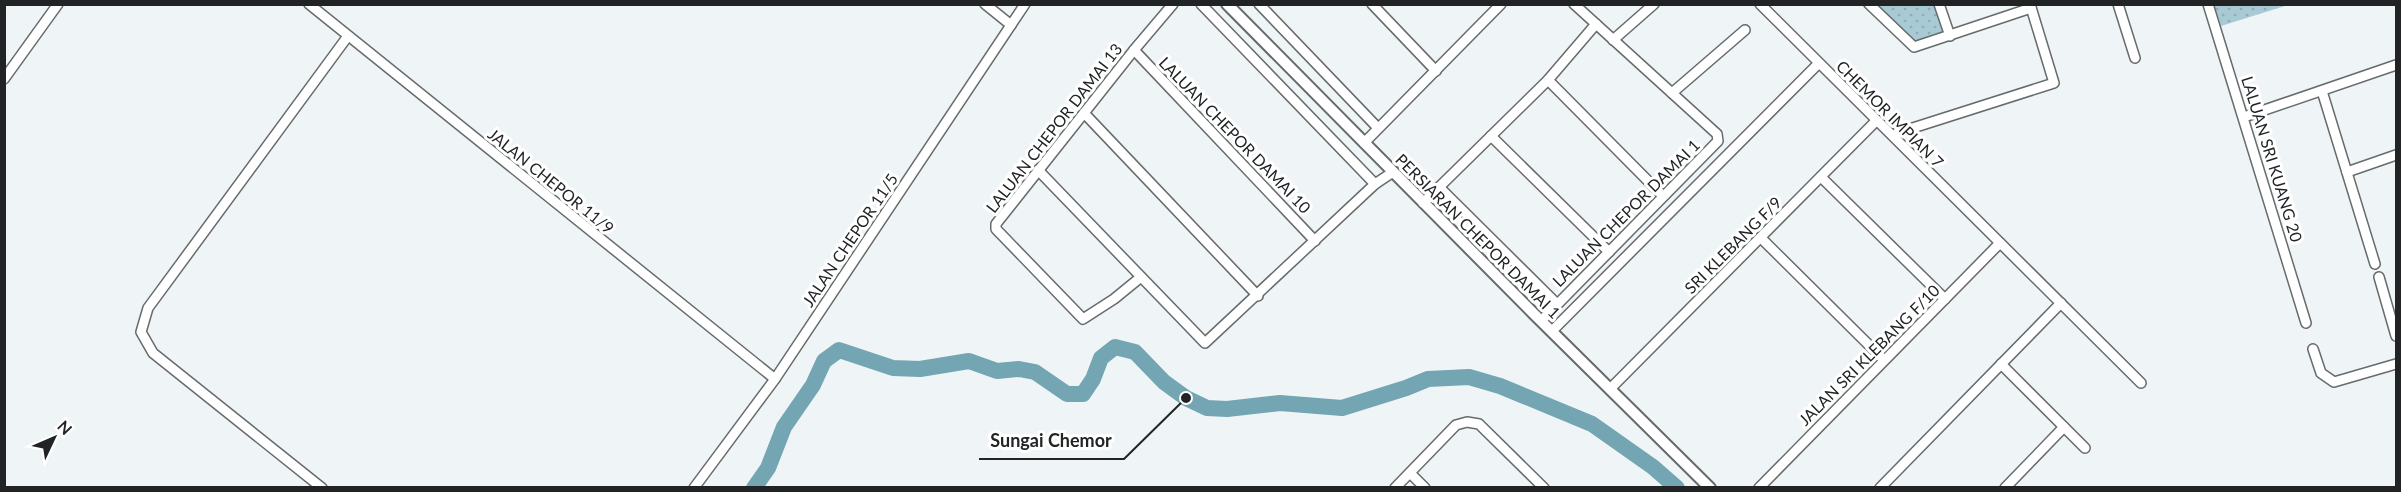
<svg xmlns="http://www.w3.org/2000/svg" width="2401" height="492" font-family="Lato,sans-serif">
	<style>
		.green { fill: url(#green-dots) }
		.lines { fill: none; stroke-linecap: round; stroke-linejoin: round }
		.river { stroke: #73a5b3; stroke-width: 16 }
		.minor-casing { stroke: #666b6c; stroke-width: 12 }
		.tertiary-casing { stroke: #666b6c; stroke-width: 14 }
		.minor { stroke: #fff; stroke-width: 9 }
		.tertiary { stroke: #fff; stroke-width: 10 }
		.labels { text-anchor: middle; stroke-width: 6; stroke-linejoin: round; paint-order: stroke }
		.street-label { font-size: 16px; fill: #212324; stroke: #fff }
		.leader { fill: none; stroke: #212324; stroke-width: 2 }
		.callout-dot { fill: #212324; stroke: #fff; stroke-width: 2 }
		.callout-label { font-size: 18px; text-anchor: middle; font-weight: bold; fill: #212324; stroke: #fff; stroke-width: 6; stroke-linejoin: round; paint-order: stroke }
	</style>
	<defs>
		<pattern id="green-dots" width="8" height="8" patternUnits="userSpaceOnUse" patternTransform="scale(1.5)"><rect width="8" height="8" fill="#a8cad4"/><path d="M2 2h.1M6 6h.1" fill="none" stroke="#90adb6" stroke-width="1.8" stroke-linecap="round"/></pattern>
	</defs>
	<rect width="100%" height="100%" fill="#eff5f7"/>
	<!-- green -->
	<g class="green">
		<polygon points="1869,5 1939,5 1950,36 1914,47"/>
		<polygon points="2214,5 2214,4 2288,5 2221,26"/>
	</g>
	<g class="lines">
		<!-- river -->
		<polyline class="river" points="754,488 768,468 784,427 813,385 824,361 839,350 893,368 920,369 969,361 997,371 1019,369 1035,372 1067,394 1083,394 1093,379 1101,358 1115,347 1135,352 1164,382 1186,398 1207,408 1227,409 1280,403 1342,408 1406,388 1428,379 1469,377 1500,386 1592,424 1653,467 1677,488"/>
		<!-- minor casing -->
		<g class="minor-casing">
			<g id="minor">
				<polyline points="309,4 775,379"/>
				<polyline points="985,4 1011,25"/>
				<polyline points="1201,4 1375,184"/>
				<polyline points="1259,4 1378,128"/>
				<polyline points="1372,4 1436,71"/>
				<polyline points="1760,4 2141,383"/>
				<polyline points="1869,4 1914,47 2031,8"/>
				<polyline points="1939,4 1950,36"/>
				<polyline points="2118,4 2135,58"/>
				<polyline points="2208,4 2306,323"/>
				<polyline points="1613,40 1654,4"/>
				<polyline points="1134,50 1315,241"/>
				<polyline points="4,79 58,4"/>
				<polyline points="1548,80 1663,196"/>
				<polyline points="2322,91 2375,264"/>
				<polyline points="1672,93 1745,30"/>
				<polyline points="1084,113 1258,296"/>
				<polyline points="2244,117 2396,65"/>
				<polyline points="1897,133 2054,83 2030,4"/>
				<polyline points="1491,136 1609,252"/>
				<polyline points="1364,143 1501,4"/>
				<polyline points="1038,170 1205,343 1375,184 1393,172"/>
				<polyline points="2347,172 2396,155"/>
				<polyline points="1821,177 1945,299"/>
				<polyline points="1439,187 1557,304"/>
				<polyline points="1423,203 1548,80 1596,24"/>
				<polyline points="1762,239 1884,360"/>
				<polyline points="1141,277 1114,299 1083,319 996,229 996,224 1134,50 1173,4"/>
				<polyline points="2379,277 2396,336"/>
				<polyline points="1541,321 1718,141 1717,134 1574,4"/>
				<polyline points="1552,331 1818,64"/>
				<polyline points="2313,349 2321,373 2334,382 2396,364"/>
				<polyline points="2001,364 2085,448"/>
				<polyline points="1610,389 1876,121"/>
				<polyline points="1410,473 1425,488"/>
				<polyline points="322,488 153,353 141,332 148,308 348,36"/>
				<polyline points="694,488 775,379 1025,4"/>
				<polyline points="1395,488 1456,425 1467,422 1479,424 1544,488"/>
				<polyline points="1759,488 2000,243"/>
				<polyline points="1880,488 2061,303"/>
				<polyline points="2005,488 2064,427"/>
			</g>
		</g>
		<!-- tertiary casing -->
		<g class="tertiary-casing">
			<polyline id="tertiary" points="1227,4 1534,314 1710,488"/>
		</g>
		<!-- minor -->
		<use href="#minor" class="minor"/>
		<!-- tertiary -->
		<use href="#tertiary" class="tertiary"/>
	</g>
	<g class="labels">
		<!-- street labels -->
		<g class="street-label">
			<text transform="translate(1890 114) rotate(45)" y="6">CHEMOR IMPIAN 7</text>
			<text transform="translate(1054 128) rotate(-52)" y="6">LALUAN CHEPOR DAMAI 13</text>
			<text transform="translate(1235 135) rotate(46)" y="6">LALUAN CHEPOR DAMAI 10</text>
			<text transform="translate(2272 159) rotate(73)" y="6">LALUAN SRI KUANG 20</text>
			<text transform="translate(551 181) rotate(39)" y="6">JALAN CHEPOR 11/9</text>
			<text transform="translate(1626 213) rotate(-45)" y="6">LALUAN CHEPOR DAMAI 1</text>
			<text transform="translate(1478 236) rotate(45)" y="6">PERSIARAN CHEPOR DAMAI 1</text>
			<text transform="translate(850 240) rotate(-56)" y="6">JALAN CHEPOR 11/5</text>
			<text transform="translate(1733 245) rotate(-45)" y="6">SRI KLEBANG F/9</text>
			<text transform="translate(1869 355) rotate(-45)" y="6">JALAN SRI KLEBANG F/10</text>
		</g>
	</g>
	<!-- callouts -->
	<path class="leader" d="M1186 398L1124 459H979"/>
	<circle class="callout-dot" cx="1186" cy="398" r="6"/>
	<g class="callout-label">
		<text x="1051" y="447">Sungai Chemor</text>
	</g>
	<!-- border -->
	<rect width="2401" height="492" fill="none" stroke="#212324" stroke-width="12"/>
	<!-- north arrow -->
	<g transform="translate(54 438) rotate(46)" stroke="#ffffff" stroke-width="4.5" paint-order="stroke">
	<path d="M0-4.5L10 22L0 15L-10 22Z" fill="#212324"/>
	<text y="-9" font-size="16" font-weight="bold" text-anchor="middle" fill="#212324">N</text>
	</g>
</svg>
